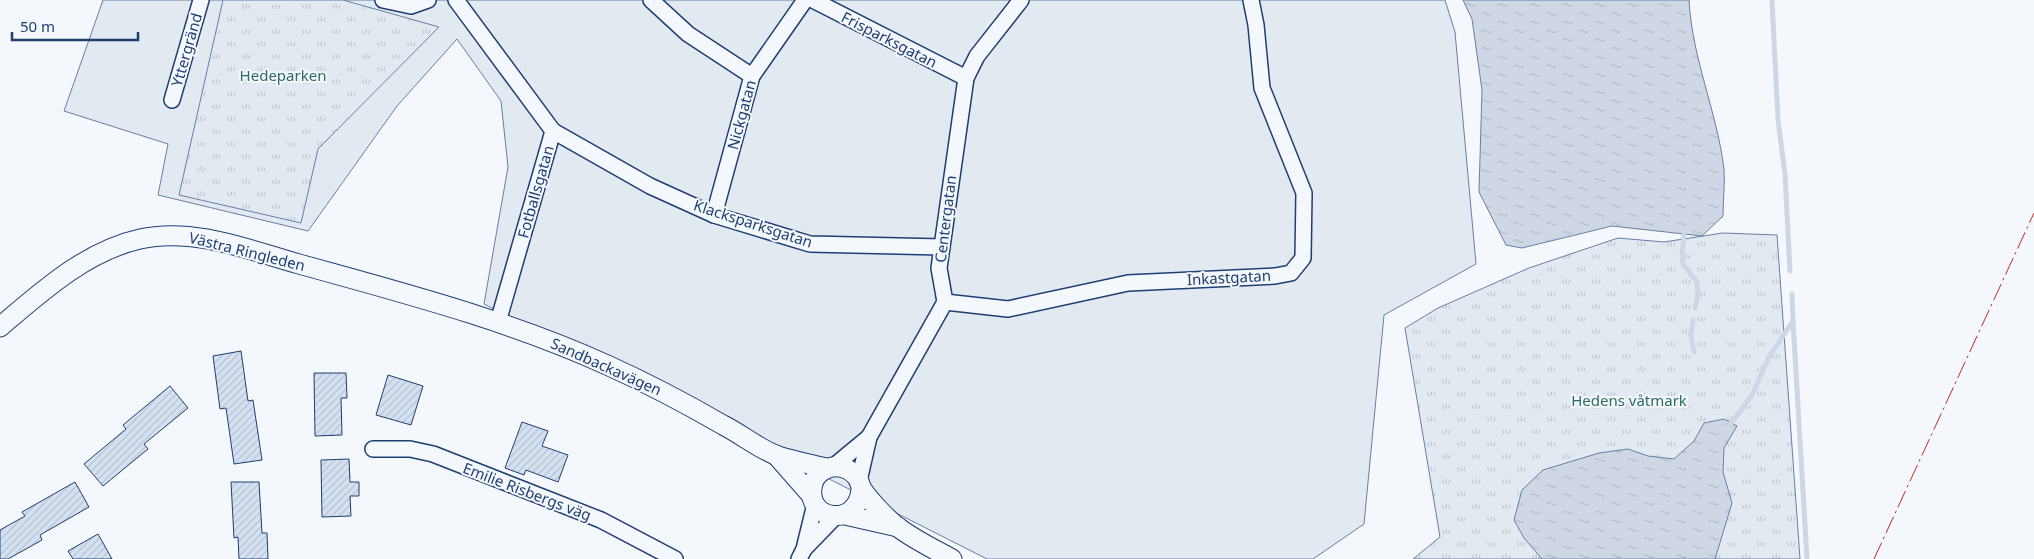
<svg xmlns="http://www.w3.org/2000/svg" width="2034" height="559" font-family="'Noto Sans',sans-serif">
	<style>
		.grass { fill: #e3e9f0; stroke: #687fa3 }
		.park { fill: url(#park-tufts); stroke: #687fa3 }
		.water { fill: url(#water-ripples); stroke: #687fa3 }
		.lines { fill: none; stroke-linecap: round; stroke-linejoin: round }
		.stream { stroke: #cfd7e4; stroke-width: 5 }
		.building { fill: url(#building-hatch); stroke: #1d3f73 }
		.minor-casing { stroke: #1d3f73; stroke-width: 18 }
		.tertiary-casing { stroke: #1d3f73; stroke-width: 21 }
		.minor { stroke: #f4f7fb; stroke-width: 15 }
		.tertiary { stroke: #f4f7fb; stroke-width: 19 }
		.power { stroke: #c62828; stroke-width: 1; stroke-dasharray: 18 4 2.5 4; stroke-linecap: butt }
		.labels { text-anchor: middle; stroke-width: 4; stroke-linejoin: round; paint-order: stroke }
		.street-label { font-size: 15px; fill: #1d3f73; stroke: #f4f7fb }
		.park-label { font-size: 15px; fill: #2c6c60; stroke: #f4f7fb }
	</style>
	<defs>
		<pattern id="park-tufts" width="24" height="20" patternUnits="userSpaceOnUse" patternTransform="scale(1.25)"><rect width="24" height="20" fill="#e3e9f0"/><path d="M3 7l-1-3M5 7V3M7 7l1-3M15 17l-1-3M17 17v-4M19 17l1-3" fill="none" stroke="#c2c9d1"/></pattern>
		<pattern id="water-ripples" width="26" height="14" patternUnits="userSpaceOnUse" patternTransform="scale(1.25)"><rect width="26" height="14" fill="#cfd7e4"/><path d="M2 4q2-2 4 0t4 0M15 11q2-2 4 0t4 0" fill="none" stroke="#b1bac7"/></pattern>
		<pattern id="building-hatch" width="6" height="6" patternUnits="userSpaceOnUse" patternTransform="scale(1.25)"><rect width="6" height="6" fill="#d5e0f0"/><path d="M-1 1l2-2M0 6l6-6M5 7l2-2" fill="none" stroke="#b6c1d1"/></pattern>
	</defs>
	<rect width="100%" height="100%" fill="#f4f7fb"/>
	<!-- grass -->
	<polygon class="grass" points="103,0 1445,0 1455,32 1476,264 1384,315 1364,524 1313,559 987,559 484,304 508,167 501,101 457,39 397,106 308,231 158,195 168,144 64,111"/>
	<!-- park -->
	<g class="park">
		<polygon points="223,0 343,0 439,27 318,149 301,223 179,195"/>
		<polygon points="1723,233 1777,235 1800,559 1413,559 1440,537 1405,328 1438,308 1529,268 1618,238 1664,242"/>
	</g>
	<!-- water -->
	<g class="water">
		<path d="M1463 0H1689C1692 58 1717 112 1724 169 1725 184 1723 201 1723 216L1702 236 1612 226 1522 248 1506 245 1479 192 1482 90 1472 19Z"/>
		<polygon points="1724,419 1737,426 1724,448 1723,472 1732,503 1715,559 1542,559 1524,538 1514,520 1522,490 1543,470 1599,453 1628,449 1648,456 1674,459 1694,441 1704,423"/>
	</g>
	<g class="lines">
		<!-- stream -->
		<g class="stream">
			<polyline points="1772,0 1778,120 1785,174 1790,271"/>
			<polyline points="1684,234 1682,254 1683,264 1697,282 1698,294 1695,308"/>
			<polyline points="1693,320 1691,336 1694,352"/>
			<polyline points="1793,321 1807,559"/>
			<polyline points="1729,426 1752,395 1769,357 1793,321 1792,294"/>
		</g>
	</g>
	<!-- building -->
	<g class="building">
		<polygon points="241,351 248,401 253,400 262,460 234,464 226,408 220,409 213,356"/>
		<polygon points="314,373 346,373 347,398 341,398 342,435 315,436"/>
		<polygon points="388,375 423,386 411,425 376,415"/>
		<polygon points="170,386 188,408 144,444 148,449 103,486 84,464 126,429 123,425"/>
		<polygon points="522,422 548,431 542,446 568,455 558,482 526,470 524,475 505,468"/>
		<polygon points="349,459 350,482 359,482 359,496 350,496 351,516 322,517 321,460"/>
		<polygon points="75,482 89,507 40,535 42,540 8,559 0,559 0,530 25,516 22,512"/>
		<polygon points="231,482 259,482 262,533 267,533 268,559 239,559 238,537 234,538"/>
		<polygon points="98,534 112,559 73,559 68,551"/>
	</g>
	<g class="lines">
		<!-- minor casing -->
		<g class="minor-casing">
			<g id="minor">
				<polyline points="383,0 411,6 428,0"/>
				<polyline points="456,0 553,131 498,322"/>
				<polyline points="651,0 688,34 752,76"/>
				<polyline points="813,0 966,78"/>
				<polyline points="172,100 201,0"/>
				<polyline points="553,131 650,186 714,215 810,244 942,247"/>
				<polyline points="714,215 752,76 805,0"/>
				<polyline points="945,302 1008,309 1128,283 1275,276 1291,273 1303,258 1304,193 1262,88 1256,25 1251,0"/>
				<polyline points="373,449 410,449 433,454 601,520 675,559"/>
				<polyline points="834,466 869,437"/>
				<polyline points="859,481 869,437 945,302 939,268 966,78 977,56 1021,0"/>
				<polyline points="805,548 836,516"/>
				<polyline points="799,559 804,549 815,504"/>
			</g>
		</g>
		<!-- tertiary casing -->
		<g class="tertiary-casing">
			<g id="tertiary">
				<path d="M0 327C41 292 86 251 140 239 193 227 249 250 299 264 403 293 508 320 607 365 647 383 685 403 723 425 741 434 759 449 778 456 794 461 810 464 826 468"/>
				<polyline points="776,455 812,496"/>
				<path d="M861 489C858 528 807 521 812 488 813 480 818 473 824 470 836 463 851 468 858 479 860 482 860 486 862 489 868 499 889 521 899 528 915 540 934 549 952 559"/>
				<polyline points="845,515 898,527"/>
			</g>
		</g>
		<!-- minor -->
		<use href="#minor" class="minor"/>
		<!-- tertiary -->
		<use href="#tertiary" class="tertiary"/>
		<!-- power -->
		<polyline class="power" points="1874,559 2034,213"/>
	</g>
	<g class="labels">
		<!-- street labels -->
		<g class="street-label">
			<text transform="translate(889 40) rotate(27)" y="5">Frisparksgatan</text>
			<text transform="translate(187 50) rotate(-74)" y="5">Yttergränd</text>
			<text transform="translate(742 115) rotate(-75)" y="5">Nickgatan</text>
			<text transform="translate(536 192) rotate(-74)" y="5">Fotballsgatan</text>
			<text transform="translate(946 219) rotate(-83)" y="5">Centergatan</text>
			<text transform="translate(753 224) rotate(18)" y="5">Klacksparksgatan</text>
			<text transform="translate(247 252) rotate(14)" y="5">Västra Ringleden</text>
			<text transform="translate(1229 278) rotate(-3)" y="5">Inkastgatan</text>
			<text transform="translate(606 367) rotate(24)" y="5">Sandbackavägen</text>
			<text transform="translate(527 492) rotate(21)" y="5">Emilie Risbergs väg</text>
		</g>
		<!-- park labels -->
		<g class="park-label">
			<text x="283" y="81">Hedeparken</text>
			<text x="1629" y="406">Hedens våtmark</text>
		</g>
	</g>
	<!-- scale -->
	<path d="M12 32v8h126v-8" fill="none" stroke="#1d3f73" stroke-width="2.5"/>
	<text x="20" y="32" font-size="15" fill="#1d3f73" stroke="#f4f7fb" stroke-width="4" paint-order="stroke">50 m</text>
</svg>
